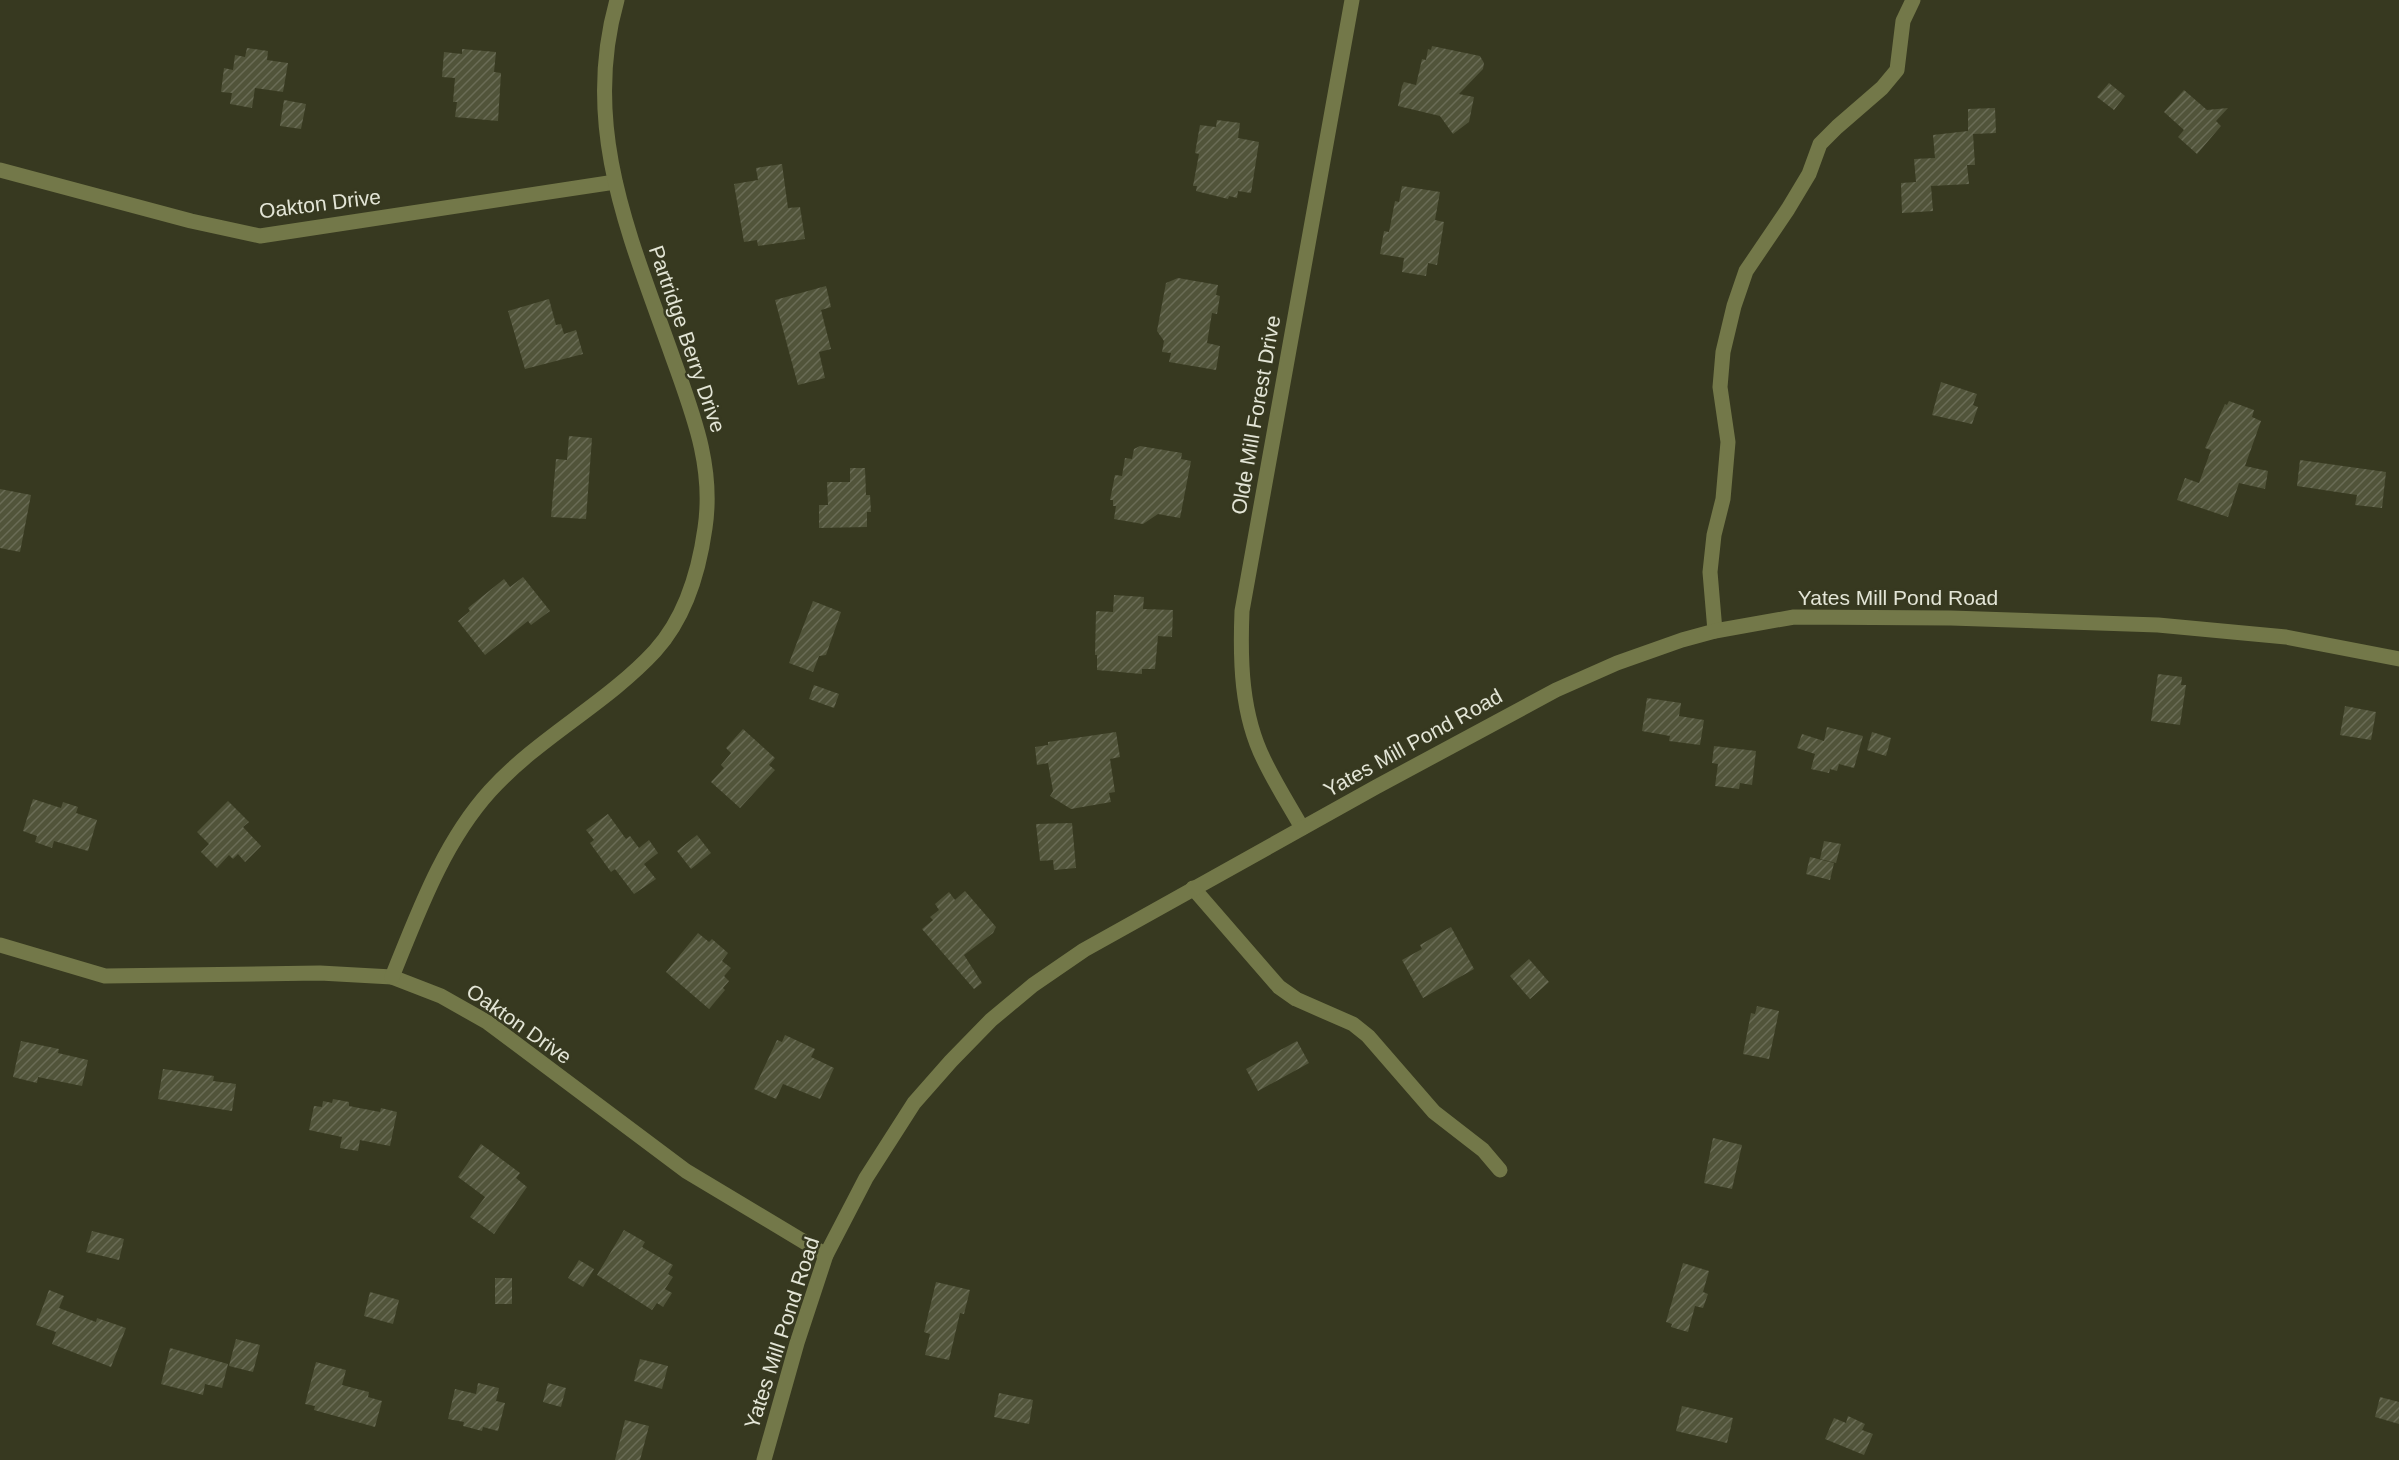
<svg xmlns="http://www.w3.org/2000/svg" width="2399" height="1460" font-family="Arial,sans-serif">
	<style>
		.building { fill: url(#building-hatch) }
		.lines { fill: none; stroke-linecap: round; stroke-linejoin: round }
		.minor { stroke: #737849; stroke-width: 15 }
		.labels { text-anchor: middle; stroke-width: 5; stroke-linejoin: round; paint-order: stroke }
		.street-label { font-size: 21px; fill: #e3e5d6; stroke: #373920 }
	</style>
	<defs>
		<pattern id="building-hatch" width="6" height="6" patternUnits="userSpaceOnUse" patternTransform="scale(1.5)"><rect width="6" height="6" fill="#51543a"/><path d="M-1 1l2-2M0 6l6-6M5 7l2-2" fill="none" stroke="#6a6c56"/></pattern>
	</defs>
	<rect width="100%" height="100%" fill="#373920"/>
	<!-- building -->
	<g class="building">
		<polygon points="1432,46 1480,56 1484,63 1483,69 1459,94 1474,97 1469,122 1453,134 1440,116 1398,106 1402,86 1404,82 1416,85 1422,59 1426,60 1428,49 1431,50"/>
		<polygon points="247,48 268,51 267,60 288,63 283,92 255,88 252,108 230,104 232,93 221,92 224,68 233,70 235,55 245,57"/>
		<polygon points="462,49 496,52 494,72 501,73 498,121 455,117 457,102 453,102 455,78 442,77 444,52 462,54"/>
		<polygon points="2109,83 2125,96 2114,110 2097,97"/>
		<polygon points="2184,90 2207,110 2228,108 2216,121 2221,126 2197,154 2178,137 2184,130 2164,112"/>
		<polygon points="284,100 306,104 301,129 280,126"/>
		<polygon points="1995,108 1996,133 1973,134 1975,165 1967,165 1969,184 1931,186 1933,211 1902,213 1901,183 1916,182 1914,159 1935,158 1933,135 1968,131 1968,109"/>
		<polygon points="1217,120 1240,123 1238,138 1259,142 1251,193 1238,191 1237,198 1229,196 1228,199 1196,191 1197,186 1193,186 1199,154 1195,153 1200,125 1216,127"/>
		<polygon points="782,164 788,208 800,207 805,239 758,246 757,240 744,242 734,184 758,180 756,168"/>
		<polygon points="1402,186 1440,192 1435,220 1444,222 1437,265 1428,263 1426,276 1402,272 1404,258 1380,254 1384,231 1389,232 1395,201 1399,202"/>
		<polygon points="1178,278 1218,285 1216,295 1220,296 1217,314 1212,313 1207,343 1220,346 1216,370 1169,362 1171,353 1162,352 1164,341 1157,331 1166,283"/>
		<polygon points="826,286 831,307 821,310 831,349 819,352 825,378 798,385 775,300"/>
		<polygon points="549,299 556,325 561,324 564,334 576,330 583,354 525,369 508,311"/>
		<polygon points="1941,382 1977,394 1973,405 1978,407 1972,424 1932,415"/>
		<polygon points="2229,401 2254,410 2252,417 2261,421 2245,466 2268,471 2265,489 2239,483 2228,517 2177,500 2185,478 2199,483 2211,450 2205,448 2225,404 2227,405"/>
		<polygon points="569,436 592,438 586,519 551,517 556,459 567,460"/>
		<polygon points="1140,446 1182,453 1181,459 1191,461 1180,518 1158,514 1143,524 1114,519 1116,506 1113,506 1113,500 1110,500 1115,475 1122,476 1125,458 1132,459 1134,449"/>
		<polygon points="2300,460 2386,472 2382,508 2355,505 2357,495 2297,486"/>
		<polygon points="850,468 865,468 866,495 870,495 871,512 867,512 867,527 819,528 819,505 828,505 827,482 850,482"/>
		<polygon points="0,489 31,495 20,552 0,548"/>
		<polygon points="523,577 550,611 531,625 528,621 485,655 458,621 470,611 468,608 504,579 510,587"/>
		<polygon points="1114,595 1144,597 1143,609 1173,610 1172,637 1158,636 1155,669 1142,669 1142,674 1097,670 1097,655 1095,655 1096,611 1113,612"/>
		<polygon points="813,601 841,612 826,655 819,656 813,672 789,663"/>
		<polygon points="2158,674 2182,677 2181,685 2186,685 2180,725 2151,721"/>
		<polygon points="814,685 839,694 834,708 809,699"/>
		<polygon points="1647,698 1681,703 1679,716 1704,720 1700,745 1669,741 1670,736 1642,731"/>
		<polygon points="2345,706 2376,712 2371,740 2340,735"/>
		<polygon points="1827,727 1863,736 1854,768 1839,764 1837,771 1830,769 1829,773 1811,769 1815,754 1797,748 1802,734 1824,741"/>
		<polygon points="743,729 775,758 769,765 775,770 740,808 711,782 724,768 721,765 731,753 726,748"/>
		<polygon points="1116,732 1120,757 1110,759 1115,792 1109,793 1111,802 1071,809 1050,796 1053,791 1048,763 1037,765 1035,747 1048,745 1048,742"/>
		<polygon points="1872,732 1891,738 1886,756 1867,750"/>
		<polygon points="1714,746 1756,751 1752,785 1740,783 1739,789 1715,786 1718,764 1712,763"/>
		<polygon points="33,799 61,808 63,802 78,807 76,813 97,820 88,851 54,841 52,848 35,842 37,836 23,831"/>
		<polygon points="228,801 249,822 243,827 261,846 245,862 238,854 233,859 229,855 217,868 201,852 209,844 197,832"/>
		<polygon points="608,814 626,839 630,836 639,848 649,840 658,853 644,864 656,879 634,894 615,869 611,872 590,843 594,840 586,830"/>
		<polygon points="1072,823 1076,868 1054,870 1053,860 1040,861 1036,824"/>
		<polygon points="697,835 711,853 691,869 677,851"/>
		<polygon points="1824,841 1841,844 1836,863 1820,859"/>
		<polygon points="1810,857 1834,863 1830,880 1806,874"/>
		<polygon points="965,891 996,927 993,933 964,955 982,983 974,989 922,929 933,920 930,917 939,910 935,904 949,892 955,900"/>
		<polygon points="1451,927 1474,969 1423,998 1402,960 1422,949 1420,945"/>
		<polygon points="698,933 709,942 712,939 728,953 722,961 731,968 724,976 729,981 723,988 725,990 709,1009 666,972"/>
		<polygon points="1529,959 1549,982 1530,999 1510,976"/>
		<polygon points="1757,1006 1779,1011 1769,1059 1743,1054 1751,1013 1755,1014"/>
		<polygon points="785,1035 815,1049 811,1057 834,1068 820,1099 783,1084 776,1099 754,1089 777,1040 782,1042"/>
		<polygon points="21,1041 59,1049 58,1053 88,1060 82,1086 38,1077 37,1083 13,1077"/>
		<polygon points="1297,1041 1309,1063 1258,1091 1246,1069"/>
		<polygon points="163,1069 214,1076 213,1081 236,1084 232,1111 158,1099"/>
		<polygon points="333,1099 349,1102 349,1106 380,1112 381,1108 397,1112 390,1146 360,1140 358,1151 340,1148 342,1137 309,1130 314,1106 322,1107 323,1101 332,1103"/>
		<polygon points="1713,1138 1742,1145 1732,1189 1704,1183"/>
		<polygon points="481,1144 520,1173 516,1178 527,1187 494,1234 470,1217 485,1197 458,1177"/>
		<polygon points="624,1230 645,1242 642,1247 673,1265 668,1274 673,1277 665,1289 672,1293 663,1307 657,1303 652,1310 597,1275"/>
		<polygon points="92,1231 124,1239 119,1260 86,1252"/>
		<polygon points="579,1260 594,1269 583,1287 568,1278"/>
		<polygon points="1683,1263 1709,1271 1703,1292 1708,1294 1703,1308 1695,1306 1688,1332 1671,1327 1672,1324 1666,1322"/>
		<rect x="495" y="1278" width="17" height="26"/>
		<polygon points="936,1282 970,1290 964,1314 960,1313 949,1360 925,1355 930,1334 924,1332"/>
		<polygon points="49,1290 64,1296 59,1308 96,1322 97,1318 126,1328 111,1367 52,1344 56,1332 36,1325"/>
		<polygon points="370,1292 399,1300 393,1324 364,1316"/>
		<polygon points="236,1339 260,1345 253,1372 229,1366"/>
		<polygon points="170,1348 228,1364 222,1388 205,1384 203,1395 161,1384"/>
		<polygon points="640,1359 668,1366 662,1389 634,1381"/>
		<polygon points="316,1362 346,1370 342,1385 369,1392 368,1397 382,1401 375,1427 314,1410 315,1406 305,1404"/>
		<polygon points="478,1383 499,1388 496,1401 505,1403 498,1431 483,1427 482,1431 463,1426 464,1422 448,1419 455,1389 476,1394"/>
		<polygon points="548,1383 566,1388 561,1407 543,1402"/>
		<polygon points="999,1393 1033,1400 1029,1424 994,1417"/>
		<polygon points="2380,1397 2399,1402 2399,1424 2375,1417"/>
		<polygon points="1682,1406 1733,1418 1727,1443 1676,1431"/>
		<polygon points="1848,1416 1865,1424 1862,1430 1873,1434 1864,1455 1825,1439 1834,1418 1846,1423"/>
		<polygon points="625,1420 649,1426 640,1460 615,1460"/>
	</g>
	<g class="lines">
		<!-- minor -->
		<g class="minor">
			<polyline points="0,170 191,221 260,236 615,182"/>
			<polyline points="1715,631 1710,572 1714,535 1723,499 1728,442 1720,387 1723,352 1734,306 1746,271 1788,209 1809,174 1820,144 1837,127 1882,88 1897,70 1903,21 1913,0"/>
			<path d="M1302 828C1289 805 1275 783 1264 760 1241 714 1240 660 1242 611L1352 0"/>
			<polyline points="1193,888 1279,987 1296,999 1353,1024 1368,1036 1434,1112 1483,1150 1500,1170"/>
			<polyline points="0,945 105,976 320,973 392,977 441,996 487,1022 686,1171 826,1255"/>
			<path d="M392 977C418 913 443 843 490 791 539 737 606 704 655 651 685 618 699 571 705 528 714 468 694 417 674 361 632 241 580 130 617 0"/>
			<polyline points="764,1460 797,1343 826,1255 866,1178 914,1103 951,1061 991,1020 1033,985 1084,950 1376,787 1556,690 1617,663 1682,640 1715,631 1794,617 1951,618 2158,625 2286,637 2399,659"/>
		</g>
	</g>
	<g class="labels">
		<!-- street labels -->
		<g class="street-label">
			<text transform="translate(320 204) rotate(-7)" y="7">Oakton Drive</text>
			<text transform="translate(687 339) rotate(71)" y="7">Partridge Berry Drive</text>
			<text transform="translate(1256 415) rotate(-80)" y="7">Olde Mill Forest Drive</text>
			<text x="1898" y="605">Yates Mill Pond Road</text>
			<text transform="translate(1413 743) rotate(-29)" y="7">Yates Mill Pond Road</text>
			<text transform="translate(519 1024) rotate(35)" y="7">Oakton Drive</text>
			<text transform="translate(782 1333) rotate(-72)" y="7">Yates Mill Pond Road</text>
		</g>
	</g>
</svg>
